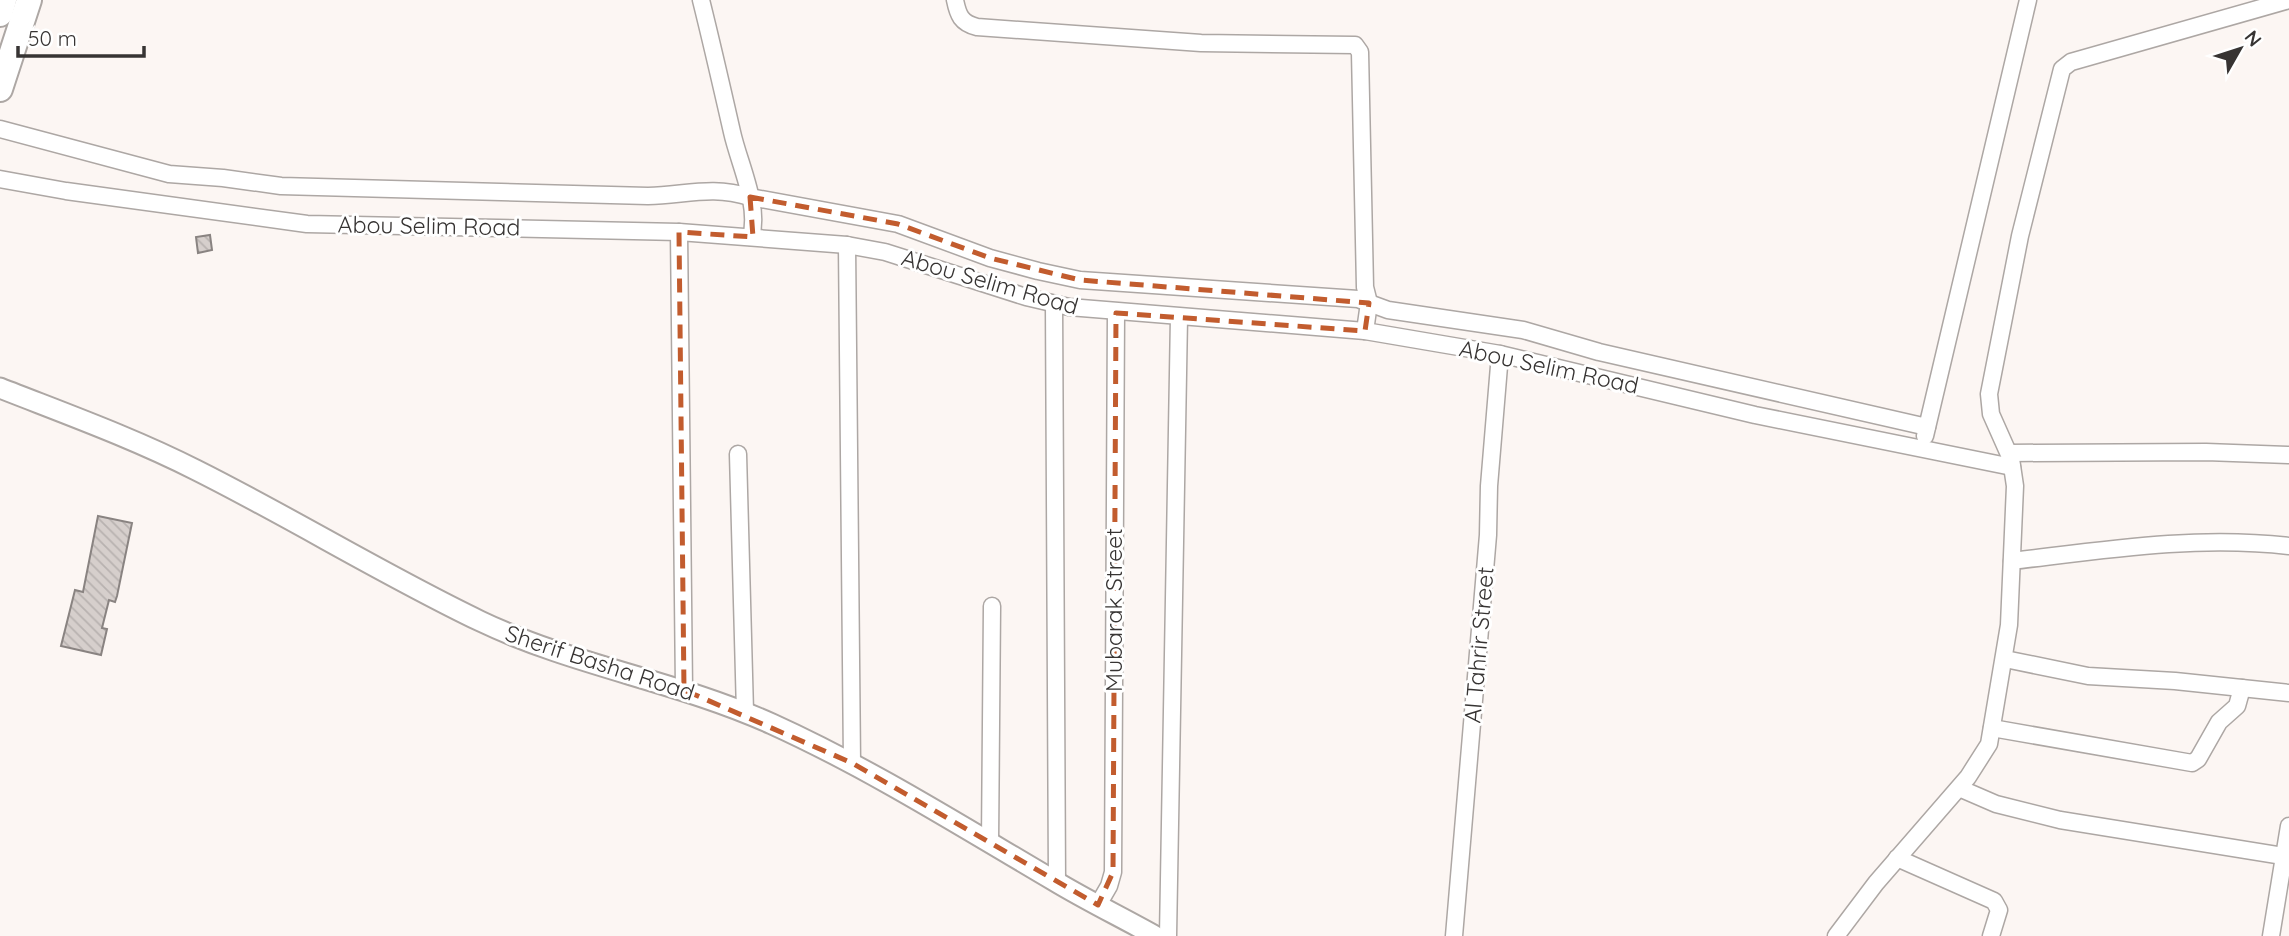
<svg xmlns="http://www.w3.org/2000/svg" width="2289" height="936" font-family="Quicksand,sans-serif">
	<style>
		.building { fill: url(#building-back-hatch); stroke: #898381; stroke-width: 2 }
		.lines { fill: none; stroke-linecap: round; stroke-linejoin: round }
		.minor-casing { stroke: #ada7a4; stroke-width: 19 }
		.tertiary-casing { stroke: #ada7a4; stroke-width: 23 }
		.trunk-casing { stroke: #ada7a4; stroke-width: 28 }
		.minor { stroke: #fff; stroke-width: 16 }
		.tertiary { stroke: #fff; stroke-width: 19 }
		.trunk { stroke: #fff; stroke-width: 24 }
		.marked { fill: none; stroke: #c25c2e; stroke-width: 5; stroke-dasharray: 14 9; stroke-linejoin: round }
		.labels { text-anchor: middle; stroke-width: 6; stroke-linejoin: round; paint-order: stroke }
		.street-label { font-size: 23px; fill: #373433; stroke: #fff }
	</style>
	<defs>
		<pattern id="building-back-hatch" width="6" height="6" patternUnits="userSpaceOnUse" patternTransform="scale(1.75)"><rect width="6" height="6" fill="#d6cfcc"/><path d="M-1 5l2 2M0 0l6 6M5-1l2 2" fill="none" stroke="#b8b2b0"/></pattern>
	</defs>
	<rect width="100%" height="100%" fill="#fcf6f3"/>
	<!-- building -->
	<g class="building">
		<polygon points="210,235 212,250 198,253 196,237"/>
		<polygon points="98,516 132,523 117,596 115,602 109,600 102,628 107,629 101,655 61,646 75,590 83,592"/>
	</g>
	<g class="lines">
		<!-- minor casing -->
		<g class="minor-casing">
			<g id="minor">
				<path d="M701 0C712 44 722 88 732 132 739 164 760 205 751 237"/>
				<path d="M955 0C958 15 961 23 977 27L1201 43 1355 45 1360 52 1365 287 1369 303 1365 331"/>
				<path d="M0 129 169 174 223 178 281 186 648 196C686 195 712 185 750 197L898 224 990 258 1038 271 1080 280 1358 299 1388 310 1523 330 1599 352 1927 427"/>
				<polyline points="0,179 66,191 307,224 679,232 847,245 885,252 1026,297 1069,307 1365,331 1500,354 1755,415 2012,467"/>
				<polyline points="679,232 684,690"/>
				<polyline points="847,245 852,763"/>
				<polyline points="1054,304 1057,882"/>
				<polyline points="1925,436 2028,0"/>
				<polyline points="2009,453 2206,452 2289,455"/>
				<polyline points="738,454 745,712"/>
				<path d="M2012 561C2104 550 2196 535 2289 546"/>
				<polyline points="2005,659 2088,676 2175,681 2289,693"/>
				<polyline points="1992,728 2192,763 2198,759 2219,722 2237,706 2242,688"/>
				<polyline points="1959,788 1996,804 2060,820 2283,856"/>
				<polyline points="990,843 992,606"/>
				<polyline points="1897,858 1994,901 1999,910 1991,936"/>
				<polyline points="1098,905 1109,886 1113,872 1116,313"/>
				<polyline points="1168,936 1179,317"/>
				<polyline points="1454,936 1488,535 1489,486 1500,354"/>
				<polyline points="1836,936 1876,883 1968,777 1989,744 2009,625 2015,486 2011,459 1991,414 1989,394 2020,236 2062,69 2071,62 2289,0"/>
				<polyline points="2271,936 2289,826"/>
			</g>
		</g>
		<!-- tertiary casing -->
		<g class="tertiary-casing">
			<path id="tertiary" d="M0 388C66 414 133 438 196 470 292 518 384 575 480 621 574 666 677 681 772 724 869 768 961 826 1053 880 1086 900 1121 917 1155 936"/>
		</g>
		<!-- trunk casing -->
		<g class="trunk-casing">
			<g id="trunk">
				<polyline points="0,14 4,0"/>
				<polyline points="0,89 29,0"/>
			</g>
		</g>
		<!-- minor -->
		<use href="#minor" class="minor"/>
		<!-- tertiary -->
		<use href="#tertiary" class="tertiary"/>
		<!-- trunk -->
		<use href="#trunk" class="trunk"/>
	</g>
	<!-- marked area -->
	<path class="marked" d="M750 197 898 224 990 258 1080 280 1369 303 1365 331 1116 313 1113 872 1098 905 852 763 684 690 679 232 753 237Z"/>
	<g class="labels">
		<!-- street labels -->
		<g class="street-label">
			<text transform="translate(429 226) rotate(1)" y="8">Abou Selim Road</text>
			<text transform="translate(990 282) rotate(16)" y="8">Abou Selim Road</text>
			<text transform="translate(1549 367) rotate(12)" y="8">Abou Selim Road</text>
			<text transform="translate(1114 610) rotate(-90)" y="8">Mubarak Street</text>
			<text transform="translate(1479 645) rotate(-85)" y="8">Al Tahrir Street</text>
			<text transform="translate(600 663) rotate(18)" y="8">Sherif Basha Road</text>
		</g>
	</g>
	<!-- north arrow -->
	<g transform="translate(2240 49) rotate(51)" stroke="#ffffff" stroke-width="5" paint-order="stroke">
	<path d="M0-5L12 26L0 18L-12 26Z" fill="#373433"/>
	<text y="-10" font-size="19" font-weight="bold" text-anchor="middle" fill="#373433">N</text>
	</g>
	<!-- scale -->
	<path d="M18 46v10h126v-10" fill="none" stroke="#373433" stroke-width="3.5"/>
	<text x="28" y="46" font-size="21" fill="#373433" stroke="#ffffff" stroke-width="5" paint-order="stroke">50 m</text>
</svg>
